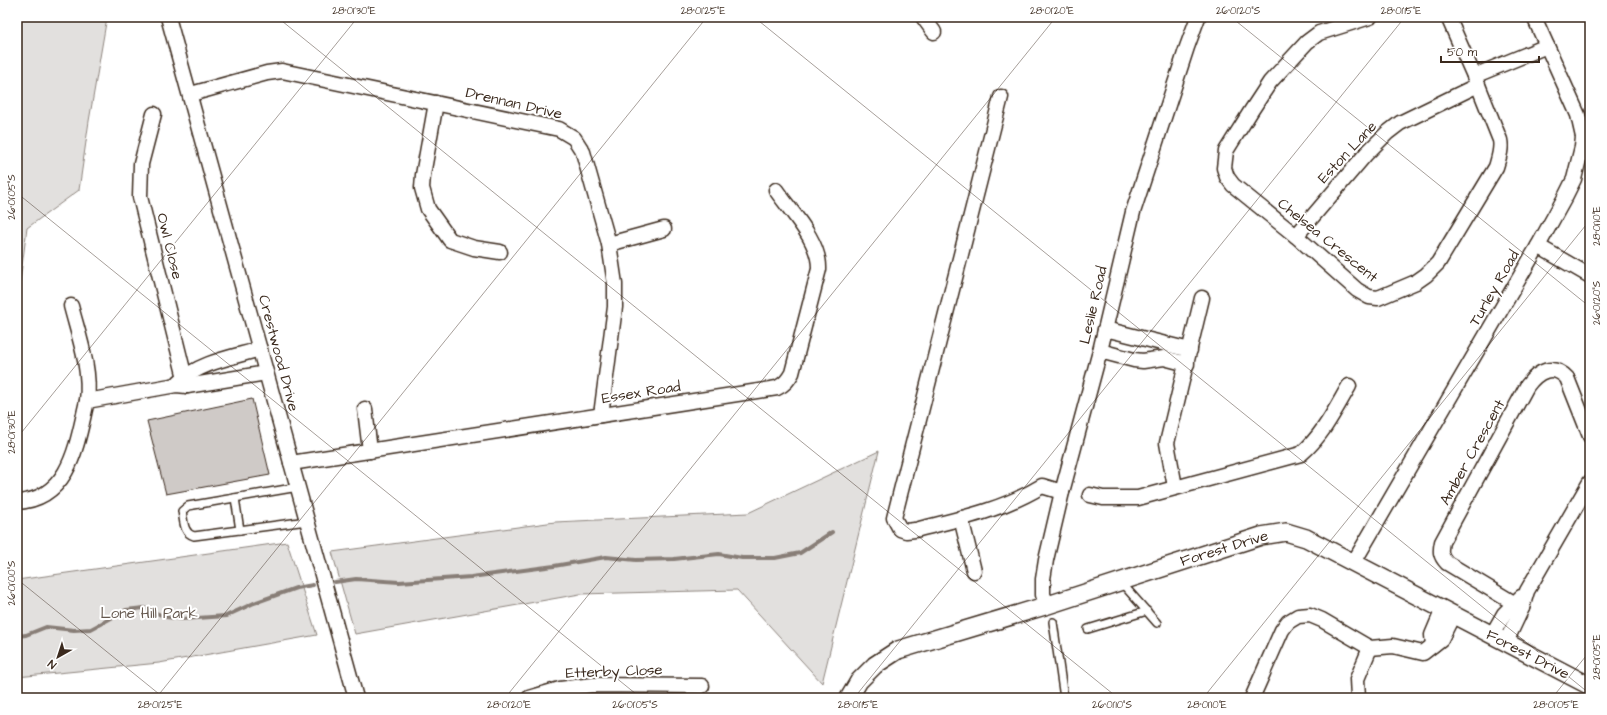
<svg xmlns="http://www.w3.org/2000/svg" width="1607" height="715" font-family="'Architects Daughter',sans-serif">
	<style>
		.green { fill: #e2e0de; stroke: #8e857e }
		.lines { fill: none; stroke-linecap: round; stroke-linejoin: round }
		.stream { stroke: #887e77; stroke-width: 4 }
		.building { fill: #cfcac7; stroke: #3b2a1e }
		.service-casing { stroke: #3b2a1e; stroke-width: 10 }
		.minor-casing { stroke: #3b2a1e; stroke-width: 17 }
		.tertiary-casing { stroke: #3b2a1e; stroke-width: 20 }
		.service { stroke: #fff; stroke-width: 7 }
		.minor { stroke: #fff; stroke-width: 14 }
		.tertiary { stroke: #fff; stroke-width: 17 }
		.ticks { fill: none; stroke: #3b2a1e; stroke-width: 1; stroke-opacity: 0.45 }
		.labels { text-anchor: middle; stroke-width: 4; stroke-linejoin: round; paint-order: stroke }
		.street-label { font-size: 15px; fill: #3b2a1e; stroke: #fff }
		.park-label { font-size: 15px; fill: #65584e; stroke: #fff }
		.neatline { fill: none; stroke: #3b2a1e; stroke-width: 1.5 }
		.ticks-label { font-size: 10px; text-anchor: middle; fill: #3b2a1e }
	</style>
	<rect width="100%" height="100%" fill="#fff"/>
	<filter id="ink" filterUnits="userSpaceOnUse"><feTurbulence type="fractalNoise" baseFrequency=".025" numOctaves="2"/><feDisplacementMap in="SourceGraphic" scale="8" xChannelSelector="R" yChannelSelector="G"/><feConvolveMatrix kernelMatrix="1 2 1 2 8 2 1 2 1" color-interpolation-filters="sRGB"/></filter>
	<g filter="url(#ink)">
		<!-- green -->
		<g class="green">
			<polygon points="17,17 107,17 89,121 79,190 27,228 17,305"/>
			<polygon points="879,451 822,683 737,590 580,594 355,634 332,552 555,522 748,513"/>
			<polygon points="287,542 317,635 159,663 17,677 17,580"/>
		</g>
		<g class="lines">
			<!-- stream -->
			<g class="stream">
				<polyline points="335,582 356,579 399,582 471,577 554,566 606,557 636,560 674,559 719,554 742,558 775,558 800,553 832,532"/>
				<polyline points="17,636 26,635 46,627 74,630 91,629 126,610 144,608 166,617 183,619 226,616 254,603 296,588 313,585"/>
			</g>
		</g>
		<!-- building -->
		<polygon class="building" points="252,399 270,475 166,494 147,421"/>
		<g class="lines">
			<!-- service casing -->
			<g class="service-casing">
				<g id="service">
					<path d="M298 487 188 506 182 511C184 521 183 533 194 536L307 521"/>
					<polyline points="235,498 240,530"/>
					<polyline points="1120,581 1157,623"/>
					<polyline points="1053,622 1064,698"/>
					<polyline points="1088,629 1147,611"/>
				</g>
			</g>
			<!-- minor casing -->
			<g class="minor-casing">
				<g id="minor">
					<polyline points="168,17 356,698"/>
					<polyline points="923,17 934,32"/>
					<path d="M1370 17 1319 33 1307 42 1270 82 1251 111 1226 151 1224 168 1227 177 1233 185 1296 236 1357 290 1369 297 1378 298 1416 282 1426 275 1438 263 1496 167C1499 157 1502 149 1500 140L1478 85 1448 17"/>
					<polyline points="1474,76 1547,46"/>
					<polyline points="191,94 267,73 282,71 559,129 574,138 583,152 609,244 615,284 615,307 601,415"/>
					<path d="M1001 97 894 518 900 529 906 531 915 530C959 519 1003 510 1042 486L1062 492"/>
					<polyline points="436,103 423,175 422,188 428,209 450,240 474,248 500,252"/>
					<polyline points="154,114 141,164 140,197 187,386"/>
					<polyline points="1296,236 1366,154 1387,133 1400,123 1478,85"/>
					<polyline points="609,244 664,229"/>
					<polyline points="1538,246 1590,276"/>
					<path d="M71 306C79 337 91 369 87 401"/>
					<polyline points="1105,329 1190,350"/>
					<polyline points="1100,351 1134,360 1143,361 1164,358 1187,364"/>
					<path d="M179 382C200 362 234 357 260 349"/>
					<polyline points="365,409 370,451"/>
					<path d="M291 463 777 388C785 384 788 380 792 373L819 269C820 241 791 212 776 190"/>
					<polyline points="1175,487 1167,443 1202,298"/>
					<path d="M1090 495 1103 498H1138L1301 454C1323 435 1335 410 1349 386"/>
					<path d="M17 502C71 499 77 442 87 401L176 385 187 386 266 373"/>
					<polyline points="961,518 974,571"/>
					<polyline points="1354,562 1538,246 1564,199 1574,179 1582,147 1583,137 1578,115 1534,17"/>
					<polyline points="1048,605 1043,595 1043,579 1046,560 1062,492 1100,351 1133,212 1187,47 1198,17"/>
					<path d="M1522 608 1447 563C1440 556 1440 551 1442 542L1527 386C1538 371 1553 363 1567 378L1590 436"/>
					<polyline points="1492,635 1504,614 1521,597"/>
					<polyline points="1506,642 1522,608 1527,591 1590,482"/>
					<polyline points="1433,645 1432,635 1443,609"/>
					<polyline points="529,698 560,689 593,685 702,686"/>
					<polyline points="1252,698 1282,630 1288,622 1298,616 1310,615 1322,620 1370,648 1393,646 1423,653 1441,639 1453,615"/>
					<polyline points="1358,698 1357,679 1370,648"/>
				</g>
			</g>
			<!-- tertiary casing -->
			<g class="tertiary-casing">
				<polyline id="tertiary" points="849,698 859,681 875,665 898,650 1048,605 1261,536 1286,532 1306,538 1590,686"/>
			</g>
			<!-- service -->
			<use href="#service" class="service"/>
			<!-- minor -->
			<use href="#minor" class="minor"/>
			<!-- tertiary -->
			<use href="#tertiary" class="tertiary"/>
		</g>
	</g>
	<!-- ticks -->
	<path class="ticks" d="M277 17 1118 698M754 17 1590 694M1231 17 1590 307M17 193 641 698M17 438 358 17M17 579 164 698M156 698 707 17M505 698 1056 17M854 698 1405 17M1203 698 1590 220M1552 698 1590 651"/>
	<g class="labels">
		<!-- street labels -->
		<g class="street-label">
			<text transform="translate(514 103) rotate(13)" y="5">Drennan Drive</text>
			<text transform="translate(1347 152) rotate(-47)" y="5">Eston Lane</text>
			<text transform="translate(1328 240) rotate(39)" y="5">Chelsea Crescent</text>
			<text transform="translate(170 246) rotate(76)" y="5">Owl Close</text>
			<text transform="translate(1494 288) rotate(-60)" y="5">Turley Road</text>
			<text transform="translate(1093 305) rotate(-77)" y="5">Leslie Road</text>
			<text transform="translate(279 353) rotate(75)" y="5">Crestwood Drive</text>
			<text transform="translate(641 392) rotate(-9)" y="5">Essex Road</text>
			<text transform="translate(1472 452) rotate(-61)" y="5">Amber Crescent</text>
			<text transform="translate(1224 548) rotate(-17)" y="5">Forest Drive</text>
			<text transform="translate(1528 654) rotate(27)" y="5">Forest Drive</text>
			<text transform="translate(614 671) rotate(-2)" y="5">Etterby Close</text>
		</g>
		<!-- park labels -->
		<g class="park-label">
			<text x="149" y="618">Lone Hill Park</text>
		</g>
	</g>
	<!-- margin -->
	<rect width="1607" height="715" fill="none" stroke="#fff" stroke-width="44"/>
	<!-- north arrow -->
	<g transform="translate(58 657) rotate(219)" stroke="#ffffff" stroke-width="3" paint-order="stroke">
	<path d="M0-3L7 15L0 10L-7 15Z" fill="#3b2a1e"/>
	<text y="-6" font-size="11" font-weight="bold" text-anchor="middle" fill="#3b2a1e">N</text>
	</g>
	<!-- scale -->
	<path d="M1441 56v6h98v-6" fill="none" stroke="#3b2a1e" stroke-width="2"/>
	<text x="1447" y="56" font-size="12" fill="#3b2a1e" stroke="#ffffff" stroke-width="3" paint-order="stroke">50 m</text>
	<rect x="22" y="22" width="1563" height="671" class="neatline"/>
	<g class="ticks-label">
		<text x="354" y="14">28°01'30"E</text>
		<text x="703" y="14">28°01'25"E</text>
		<text x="1052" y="14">28°01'20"E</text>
		<text x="1238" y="14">26°01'20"S</text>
		<text x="1401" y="14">28°01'15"E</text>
		<text transform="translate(11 197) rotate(-90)" y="4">26°01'05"S</text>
		<text transform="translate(1596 226) rotate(-90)" y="4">28°01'10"E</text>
		<text transform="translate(1596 303) rotate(-90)" y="4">26°01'20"S</text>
		<text transform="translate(11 432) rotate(-90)" y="4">28°01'30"E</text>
		<text transform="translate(11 583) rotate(-90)" y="4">26°01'00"S</text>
		<text transform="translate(1596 657) rotate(-90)" y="4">28°01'05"E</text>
		<text x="160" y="708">28°01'25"E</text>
		<text x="509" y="708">28°01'20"E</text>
		<text x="635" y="708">26°01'05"S</text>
		<text x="858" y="708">28°01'15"E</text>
		<text x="1112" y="708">26°01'10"S</text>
		<text x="1207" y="708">28°01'10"E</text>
		<text x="1556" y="708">28°01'05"E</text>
	</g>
</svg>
